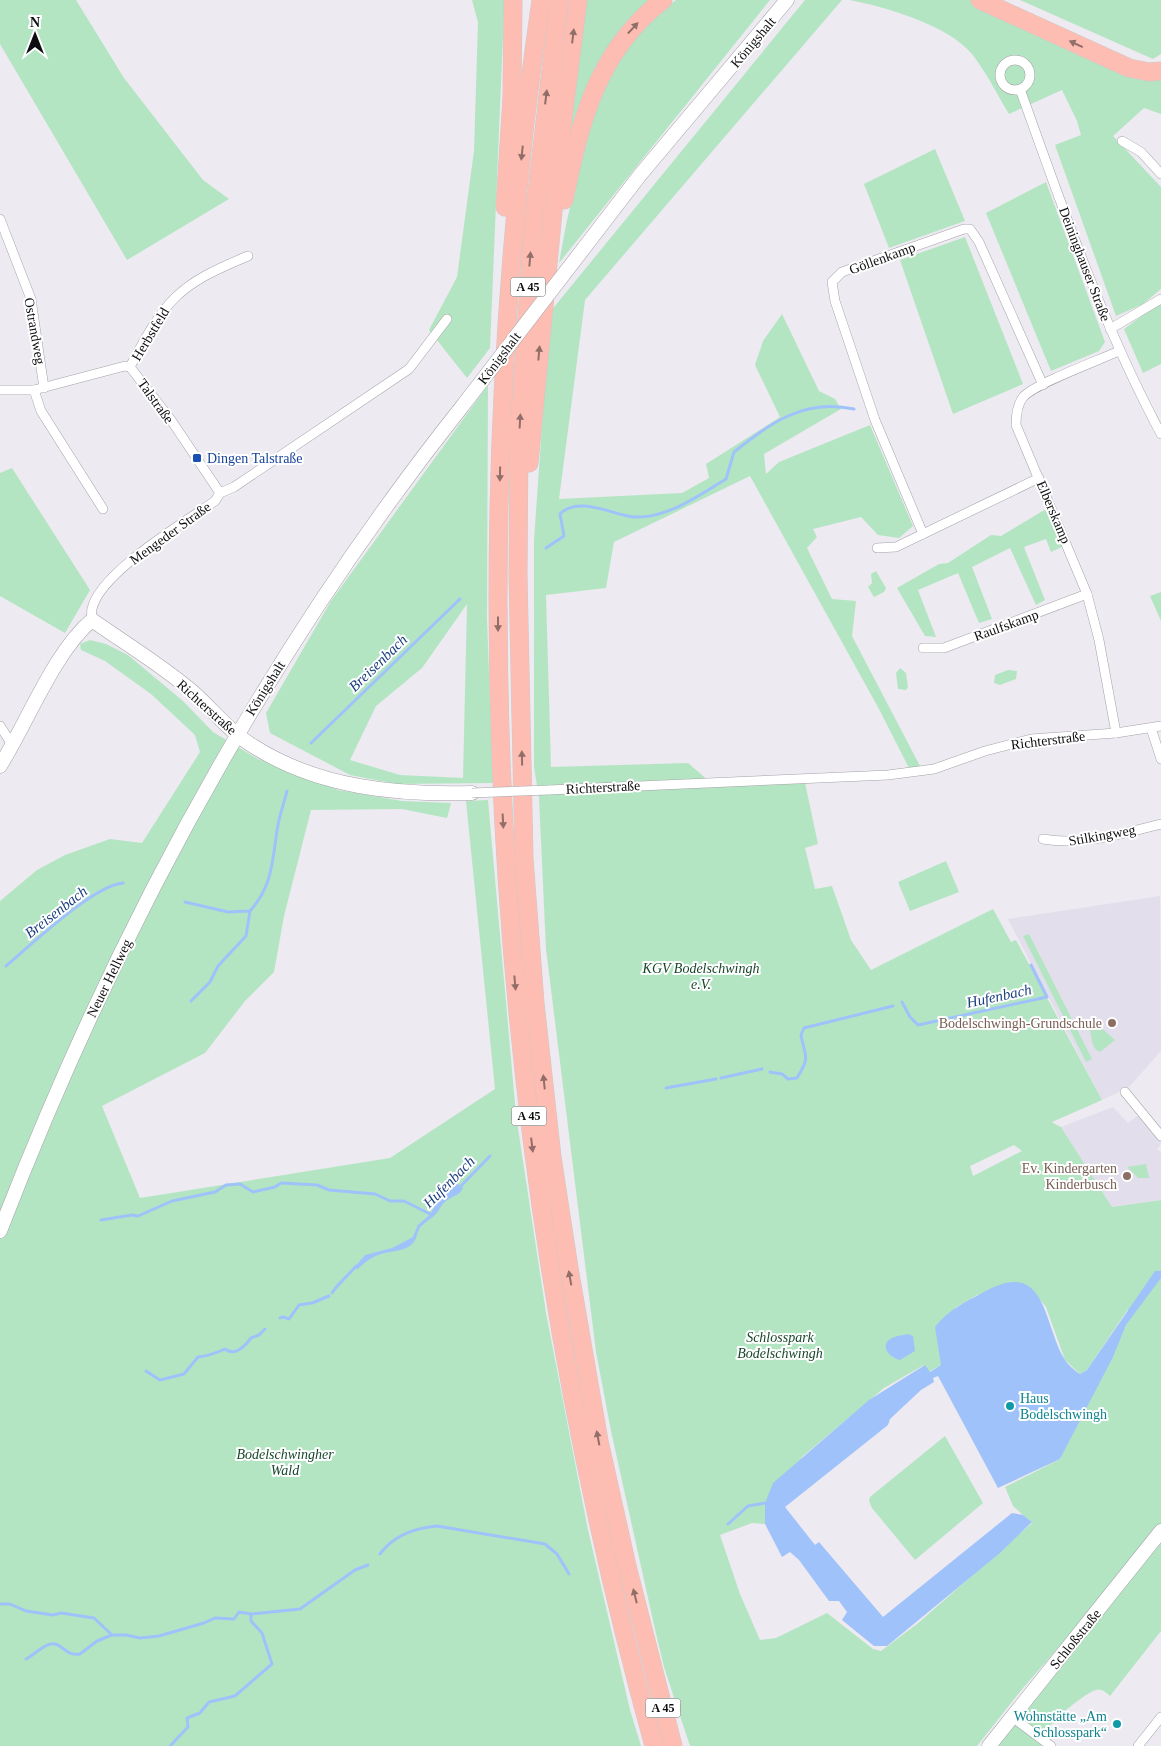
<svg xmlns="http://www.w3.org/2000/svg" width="1161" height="1746" font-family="'Times New Roman',serif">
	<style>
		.built { fill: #e2deec }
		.green { fill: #b4e5c3; fill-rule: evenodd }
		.water { fill: #a0c2fb }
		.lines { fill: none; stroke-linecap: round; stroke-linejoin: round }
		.stream { stroke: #a0c2fb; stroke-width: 3 }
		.street-casing { stroke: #a4a2a9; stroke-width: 10 }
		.secondary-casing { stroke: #a4a2a9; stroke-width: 15 }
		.highway-casing { stroke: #cacaca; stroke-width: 19 }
		.street { stroke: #fff; stroke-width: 9 }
		.secondary { stroke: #fff; stroke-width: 14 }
		.highway { stroke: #febdb2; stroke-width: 18 }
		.street-bridge-casing { stroke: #a4a2a9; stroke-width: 10; stroke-linecap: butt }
		.secondary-bridge-casing { stroke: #a4a2a9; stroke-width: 15; stroke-linecap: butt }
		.street-bridge { stroke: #fff; stroke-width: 9 }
		.secondary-bridge { stroke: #fff; stroke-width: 14 }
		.oneway { fill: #926e69 }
		.transit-dot { fill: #1a4fb4; stroke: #fff; stroke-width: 2 }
		.education-dot { fill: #8d6e63; stroke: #fff; stroke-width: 2 }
		.culture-dot { fill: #0f9aa8; stroke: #fff; stroke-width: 2 }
		.labels { text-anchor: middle; stroke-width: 4; stroke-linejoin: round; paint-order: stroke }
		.shield { fill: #fff; stroke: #565658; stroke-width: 1 }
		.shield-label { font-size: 12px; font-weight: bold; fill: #0e0e10 }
		.street-label { font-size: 14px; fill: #0e0e10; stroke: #fff }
		.transit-label { font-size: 14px; fill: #164399; stroke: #fff; text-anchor: start }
		.park-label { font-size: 14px; font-style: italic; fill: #16462a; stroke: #fff }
		.education-label { font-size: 14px; fill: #785e54; stroke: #fff; text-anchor: end }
		.culture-label { font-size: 14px; fill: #0d838f; stroke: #fff; text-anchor: start }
		.water-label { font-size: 15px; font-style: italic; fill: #1a3f81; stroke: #fff }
	</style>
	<rect width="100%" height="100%" fill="#edeaf1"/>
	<!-- built -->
	<g class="built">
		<polygon points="1160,896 1161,1051 1129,1087 1102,1100 1008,919"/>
		<polygon points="1113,1107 1128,1123 1140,1114 1161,1139 1161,1144 1157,1149 1161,1152 1161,1200 1112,1207 1061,1127"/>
	</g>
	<!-- green -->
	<g class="green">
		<polygon points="0,0 76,0 124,78 203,180 229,199 127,260 0,44"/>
		<polygon points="472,0 504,0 504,11 490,348 467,378 429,330 457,277 474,151 478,22"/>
		<polygon points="587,0 654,0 613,42 564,174"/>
		<polygon points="676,0 770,0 559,263 567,220 590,124 615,61 656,14"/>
		<path d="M805 0H842L585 300 559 499 682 493 709 478 706 464 780 417 755 365 763 341 782 314 819 391 835 399 841 409 764 454 766 474 779 462 870 425 913 526 899 538 878 535 861 517 813 529 817 537 807 548 832 599 856 601 852 636 920 766 911 772 879 709 750 476 614 542 606 588 546 595 551 767 688 763 710 782 804 778 818 844 805 848 815 889 832 886 851 940 871 970 993 909 1011 942 1016 940 1102 1100 1052 1122 1053 1123 1061 1127 1112 1207 1161 1200V1530L1023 1688 977 1746H690L664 1667 654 1625 611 1431 596 1352 546 949 539 798 534 767V540L550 312ZM1014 1145 1022 1151 973 1176 970 1166ZM1029 1287 1046 1307 1065 1360 1080 1374 1087 1370 1128 1309 1126 1325 1060 1459 1005 1487 1013 1506 1032 1523 917 1624 881 1651 873 1649 827 1613 776 1638 760 1640 740 1594 720 1535 752 1523 765 1524V1503L802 1457 884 1388 924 1365 929 1372 941 1365 955 1308 977 1295Z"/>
		<path d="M850 0H972L1161 76V114L1144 108 1113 136 1161 187V289L1143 304 1116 316 1055 145 1081 135 1077 121 1062 90 1009 114C997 94 986 72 972 54 948 25 885 7 850 0Z"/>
		<polygon points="1020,0 1161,0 1161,54 1153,59"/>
		<polygon points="935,149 965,221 889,248 864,184"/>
		<polygon points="1046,182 1105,342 1099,351 1051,371 986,213"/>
		<polygon points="965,237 1023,384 953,414 900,260"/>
		<polygon points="1161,302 1161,364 1143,373 1124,329"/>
		<path d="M488 385 487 618 493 783 396 784 350 775 270 733 266 713 331 601ZM467 604 463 778 400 775 350 760 376 706 422 668Z"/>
		<polygon points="12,468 90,590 65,633 0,596 0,473"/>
		<polygon points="1046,509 1064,546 1051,552 1046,539 1024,547 1045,600 1036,605 1010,548 972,567 992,619 979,623 958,573 918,590 936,637 925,636 897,588 939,564 948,563 991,535 1001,536"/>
		<polygon points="876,571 886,588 884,592 874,597 868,587 872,583 871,574"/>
		<polygon points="1161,592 1161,621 1150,596"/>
		<polygon points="90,640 106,644 128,655 183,701 213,732 258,759 338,790 402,801 451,803 447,818 402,809 311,810 284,916 274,972 245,1001 205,1053 102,1106 140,1198 390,1158 495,1089 466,801 488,800 516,1115 546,1313 588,1530 630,1710 641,1746 0,1746 0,901 37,870 65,855 110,839 142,843 200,752 195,735 151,694 105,661 81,650 80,644"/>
		<polygon points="900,668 906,673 908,687 906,690 898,689 896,673"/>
		<polygon points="1008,670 1017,671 1016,679 1000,685 994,683 995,675"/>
		<polygon points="946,861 959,892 910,911 898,882"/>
		<polygon points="1029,934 1092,1059 1086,1062 1023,936"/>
		<path d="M1088 1024H1097L1115 1040 1100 1052C1089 1047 1093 1034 1088 1024Z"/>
		<polygon points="1146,1164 1149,1178 1138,1178 1127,1167"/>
		<polygon points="945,1436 983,1503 915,1560 872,1508 869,1501 870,1497"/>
		<path d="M1161 1532V1631L1110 1696C1106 1692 1102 1689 1096 1690 1085 1693 1055 1718 1049 1728 1046 1734 1046 1740 1041 1746H995Z"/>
	</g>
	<!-- water -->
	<g class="water">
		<path d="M458 1184 463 1188C459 1197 449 1196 443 1204 439 1209 436 1216 430 1219L429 1216 435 1206 429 1201V1198C440 1195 447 1187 458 1184Z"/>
		<path d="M417 1235C413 1252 394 1250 381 1254 371 1257 365 1262 358 1269H353L365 1255 392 1248Z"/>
		<path d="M1155 1271H1161V1278L1126 1325 1113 1357 1060 1459 998 1488 938 1376 933 1378 934 1382 921 1390 890 1419 888 1425 785 1507 815 1545 819 1542 883 1617 1012 1513 1023 1515 1032 1522 1000 1553 887 1646H874L842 1620 847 1612 839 1601H829L799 1560 790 1552 782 1557 765 1524V1503L773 1483 869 1400 925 1365 930 1372 941 1365 935 1327C948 1310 965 1302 984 1292 1046 1257 1043 1322 1064 1358 1067 1364 1074 1370 1080 1374L1087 1370Z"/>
		<path d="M908 1334 913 1336 915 1351 900 1360C890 1358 878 1345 892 1338 896 1336 903 1335 908 1334Z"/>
	</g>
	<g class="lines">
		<!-- stream -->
		<g class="stream">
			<path d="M546 548 564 536 560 514C578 495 613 515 634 517 667 519 699 495 726 479L734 452C771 423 804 398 854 409"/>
			<polyline points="311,743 460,599"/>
			<path d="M185 902 228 912 250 911C274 884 272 859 278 825 280 814 284 803 287 791"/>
			<path d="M6 966C31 945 94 885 123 883"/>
			<polyline points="191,1001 210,982 218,966 246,936 250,911"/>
			<polyline points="902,1002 910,1017 918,1025 1047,997 1031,965"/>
			<path d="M770 1072 782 1074 788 1079 797 1078C811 1055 805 1058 801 1035L804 1028 893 1006"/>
			<polyline points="721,1078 762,1069"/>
			<polyline points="666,1088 716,1079"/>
			<polyline points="459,1188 490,1156"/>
			<polyline points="101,1220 132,1215 138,1216 172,1201 215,1192 226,1185 240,1184 253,1192 275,1187 281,1183 317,1185 329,1190 375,1194 390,1201 404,1201 432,1215"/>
			<polyline points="414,1238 419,1226 432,1215"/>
			<path d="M332 1293C339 1282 348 1276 356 1266"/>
			<polyline points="280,1318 283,1317 289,1319 299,1305 312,1303 329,1296"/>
			<path d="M146 1371 160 1380 184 1374 198 1357C208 1356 216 1353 225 1349 235 1357 245 1346 251 1338L259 1335 265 1329"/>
			<polyline points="728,1524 748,1506 765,1503"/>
			<path d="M380 1554C393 1536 415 1528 437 1526L545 1544 557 1554 569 1574"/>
			<polyline points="0,1604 10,1604 26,1611 53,1615 61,1613 94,1618 112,1635 126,1635 140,1638 159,1636 204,1623 215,1618 234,1619 239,1612 251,1614 300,1609 355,1570 368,1565"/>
			<path d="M26 1659C34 1655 43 1645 51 1644 60 1641 66 1657 80 1654L97 1641 112 1635"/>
			<polyline points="170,1746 188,1727 187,1718 200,1713 209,1702 235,1696 272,1664 262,1633 251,1621 251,1614"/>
		</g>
		<!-- street casing -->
		<g class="street-casing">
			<g id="street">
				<circle cx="1015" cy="75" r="15"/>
				<path d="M1020 89C1062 206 1102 324 1161 434"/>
				<polyline points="1122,141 1141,152 1161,174"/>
				<polyline points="0,219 31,299 44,388"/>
				<polyline points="1110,329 1161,299"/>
				<path d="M130 367C165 300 177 285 248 256"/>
				<polyline points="0,390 34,390 125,366 130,367 171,420 220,493"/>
				<polyline points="34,390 41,411 103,509"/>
				<polyline points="923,534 875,420 835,301 832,282 842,272 964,229 970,229 979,242 1043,385"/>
				<polyline points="877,548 896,547 1039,478"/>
				<path d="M92 620C92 617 91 612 92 609 99 573 185 522 215 501L220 493 234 487 409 369 447 319"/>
				<polyline points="923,648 944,648 1087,594"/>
				<polyline points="0,726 13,746"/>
				<polyline points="1151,728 1161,759"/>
				<path d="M1116 733 1099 640 1087 594 1016 425C1016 415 1017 404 1024 396 1039 382 1097 361 1119 351"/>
				<polyline points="549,790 888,775 934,769 985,751 1031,739 1116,733 1161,726"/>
				<path d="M1043 839C1081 846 1124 833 1161 824"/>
				<polyline points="1125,1092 1161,1136"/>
				<polyline points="1012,1717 1051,1746"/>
				<polyline points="1138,1746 1161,1717"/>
			</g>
		</g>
		<!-- secondary casing -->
		<g class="secondary-casing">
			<g id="secondary">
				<polyline points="584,248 640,175 787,0"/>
				<path d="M0 766C27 723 54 652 92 620 126 644 163 666 194 693 214 711 230 732 253 746 319 788 397 795 472 793"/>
				<path d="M0 1231C115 933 265 654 464 404"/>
				<polyline points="989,1746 1161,1531"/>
			</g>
		</g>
		<!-- highway casing -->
		<g class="highway-casing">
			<g id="highway">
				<path d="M541 0C457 582 497 1180 654 1746"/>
				<polyline points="559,0 533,226 519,435 518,575 524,859 535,1003 552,1157 569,1268 599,1441 627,1566 673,1746"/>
				<polyline points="980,0 1129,68 1149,72 1161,71"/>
				<path d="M564 200C580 122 597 51 663 0"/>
				<polyline points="505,207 512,97 513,0"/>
				<polyline points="529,463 559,149 578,0"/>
			</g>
		</g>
		<!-- street -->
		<use href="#street" class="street"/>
		<!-- secondary -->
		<use href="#secondary" class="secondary"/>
		<!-- highway -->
		<use href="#highway" class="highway"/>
		<!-- street-bridge casing -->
		<g class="street-bridge-casing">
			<polyline id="street-bridge" points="472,793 549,790"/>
		</g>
		<!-- secondary-bridge casing -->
		<g class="secondary-bridge-casing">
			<polyline id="secondary-bridge" points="464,404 584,248"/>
		</g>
		<!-- street-bridge -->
		<use href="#street-bridge" class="street-bridge"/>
		<!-- secondary-bridge -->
		<use href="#secondary-bridge" class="secondary-bridge"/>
	</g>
	<!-- one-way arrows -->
	<defs><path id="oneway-solid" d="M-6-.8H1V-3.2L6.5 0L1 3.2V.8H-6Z" transform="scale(1.25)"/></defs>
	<g class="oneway">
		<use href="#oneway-solid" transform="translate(633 28) rotate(-47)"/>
		<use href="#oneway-solid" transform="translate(573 36) rotate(-83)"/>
		<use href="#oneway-solid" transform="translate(1076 44) rotate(-155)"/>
		<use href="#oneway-solid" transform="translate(546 97) rotate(-83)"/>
		<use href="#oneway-solid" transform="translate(522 153) rotate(96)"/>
		<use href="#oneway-solid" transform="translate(530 259) rotate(-85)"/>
		<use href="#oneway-solid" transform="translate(539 353) rotate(-85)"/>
		<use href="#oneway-solid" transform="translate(520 421) rotate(-87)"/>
		<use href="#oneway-solid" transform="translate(500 474) rotate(91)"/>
		<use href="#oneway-solid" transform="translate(498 624) rotate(90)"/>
		<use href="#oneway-solid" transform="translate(522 758) rotate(-91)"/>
		<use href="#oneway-solid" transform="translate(503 821) rotate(87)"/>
		<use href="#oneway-solid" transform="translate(515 983) rotate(85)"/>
		<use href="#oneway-solid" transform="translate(544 1082) rotate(-96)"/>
		<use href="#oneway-solid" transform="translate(532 1145) rotate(83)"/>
		<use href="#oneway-solid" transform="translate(570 1278) rotate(-100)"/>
		<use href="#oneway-solid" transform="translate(598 1438) rotate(-101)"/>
		<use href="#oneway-solid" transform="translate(635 1596) rotate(-104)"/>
	</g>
	<!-- markers -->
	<rect class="transit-dot" x="192" y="453" width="10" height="10" rx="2.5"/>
	<g class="education-dot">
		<circle cx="1112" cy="1023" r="5"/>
		<circle cx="1127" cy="1176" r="5"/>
	</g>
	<g class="culture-dot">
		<circle cx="1010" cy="1406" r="5"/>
		<circle cx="1117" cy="1724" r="5"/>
	</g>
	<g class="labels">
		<!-- shield labels -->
		<g class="shield">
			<rect x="510.5" y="277.5" width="35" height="19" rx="4"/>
			<rect x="511.5" y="1106.5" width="35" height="19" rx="4"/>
			<rect x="645.5" y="1698.5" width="35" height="19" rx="4"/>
		</g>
		<g class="shield-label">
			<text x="528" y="291">A 45</text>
			<text x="529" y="1120">A 45</text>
			<text x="663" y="1712">A 45</text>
		</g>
		<!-- street labels -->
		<g class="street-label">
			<text transform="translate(753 42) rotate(-50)" y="5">Königshalt</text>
			<text transform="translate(882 258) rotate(-20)" y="5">Göllenkamp</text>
			<text transform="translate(1085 264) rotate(69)" y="5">Deininghauser Straße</text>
			<text transform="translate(35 331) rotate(80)" y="5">Ostrandweg</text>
			<text transform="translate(150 334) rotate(-59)" y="5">Herbstfeld</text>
			<text transform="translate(499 358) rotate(-53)" y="5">Königshalt</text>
			<text transform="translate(156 401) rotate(54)" y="5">Talstraße</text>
			<text transform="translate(1054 512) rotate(67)" y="5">Elberskamp</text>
			<text transform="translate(170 533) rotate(-36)" y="5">Mengeder Straße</text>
			<text transform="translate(1006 625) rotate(-20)" y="5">Raulfskamp</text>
			<text transform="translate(265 688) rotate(-58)" y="5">Königshalt</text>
			<text transform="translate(207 707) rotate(42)" y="5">Richterstraße</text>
			<text transform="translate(1048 740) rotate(-7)" y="5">Richterstraße</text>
			<text transform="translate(603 787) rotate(-3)" y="5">Richterstraße</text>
			<text transform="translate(1102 835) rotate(-10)" y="5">Stilkingweg</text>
			<text transform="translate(109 978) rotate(-64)" y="5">Neuer Hellweg</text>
			<text transform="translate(1075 1639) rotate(-51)" y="5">Schloßstraße</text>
		</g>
		<!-- transit labels -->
		<g class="transit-label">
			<text x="207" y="463">Dingen Talstraße</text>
		</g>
		<!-- park labels -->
		<g class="park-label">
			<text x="701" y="973">KGV Bodelschwingh<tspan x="701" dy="16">e.V.</tspan></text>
			<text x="780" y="1342">Schlosspark<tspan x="780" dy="16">Bodelschwingh</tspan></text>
			<text x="285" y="1459">Bodelschwingher<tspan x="285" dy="16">Wald</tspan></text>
		</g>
		<!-- education labels -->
		<g class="education-label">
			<text x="1102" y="1028">Bodelschwingh-Grundschule</text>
			<text x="1117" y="1173">Ev. Kindergarten<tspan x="1117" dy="16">Kinderbusch</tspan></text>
		</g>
		<!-- culture labels -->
		<g class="culture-label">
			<text x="1020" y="1403">Haus<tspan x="1020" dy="16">Bodelschwingh</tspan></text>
			<text x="1107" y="1721" text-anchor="end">Wohnstätte „Am<tspan x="1107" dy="16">Schlosspark“</tspan></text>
		</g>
		<!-- water labels -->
		<g class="water-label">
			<text transform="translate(378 663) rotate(-44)" y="5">Breisenbach</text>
			<text transform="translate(56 912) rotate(-38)" y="5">Breisenbach</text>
			<text transform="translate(999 996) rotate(-12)" y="5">Hufenbach</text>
			<text transform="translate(449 1182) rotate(-45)" y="5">Hufenbach</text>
		</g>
	</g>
	<!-- north arrow -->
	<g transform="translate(35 35)" stroke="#ffffff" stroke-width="4" paint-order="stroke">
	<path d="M0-4L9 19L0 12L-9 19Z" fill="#0e0e10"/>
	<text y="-8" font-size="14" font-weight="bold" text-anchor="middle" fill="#0e0e10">N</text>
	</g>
</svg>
